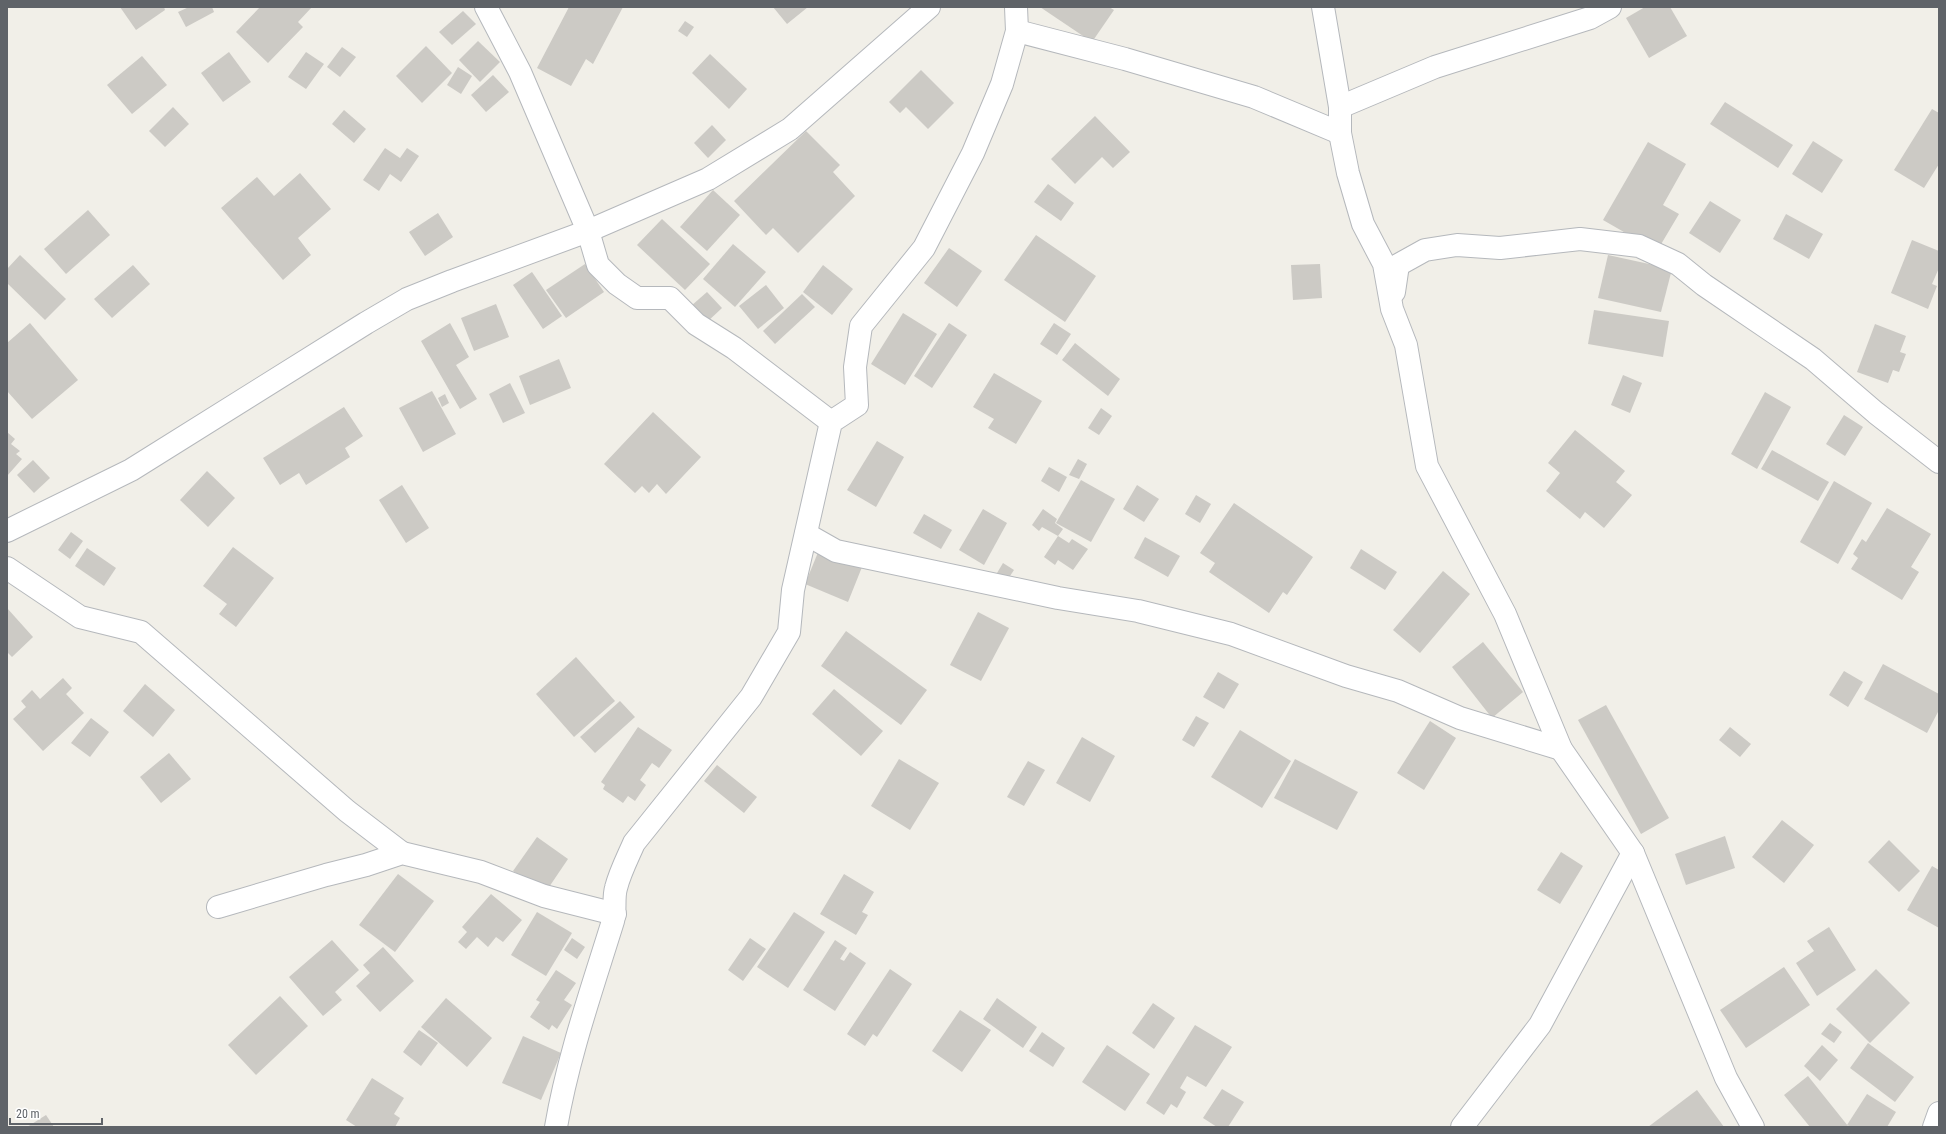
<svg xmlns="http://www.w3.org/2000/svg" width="1946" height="1134" font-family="'Roboto Condensed',sans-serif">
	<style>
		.building { fill: #cccac5 }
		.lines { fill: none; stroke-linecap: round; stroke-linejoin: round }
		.minor-casing { stroke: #b5b8bc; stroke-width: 24 }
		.minor { stroke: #fff; stroke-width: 22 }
	</style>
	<rect width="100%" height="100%" fill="#f1efe8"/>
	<!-- building -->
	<g class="building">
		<polygon points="120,7 164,7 165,10 136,30"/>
		<polygon points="189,7 212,7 214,12 186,27 178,12"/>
		<polygon points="260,7 312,7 298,22 303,27 268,63 236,32"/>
		<polygon points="569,7 623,7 593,64 586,59 571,86 537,68"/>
		<polygon points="773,7 808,7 787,24"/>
		<polygon points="1040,7 1109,7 1114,10 1092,42"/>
		<polygon points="1645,7 1670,7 1687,36 1649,58 1626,18"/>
		<polygon points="463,11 476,24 452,45 439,32"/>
		<polygon points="685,21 694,27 687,37 678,31"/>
		<polygon points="478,41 500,62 480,82 459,60"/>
		<polygon points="426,46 452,73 422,103 396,76"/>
		<polygon points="342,47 356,57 340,77 327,67"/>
		<polygon points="229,52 251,82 223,102 201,73"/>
		<polygon points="306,52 324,64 306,89 288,77"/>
		<polygon points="710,54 747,89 729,109 692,73"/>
		<polygon points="142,56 167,85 132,114 107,85"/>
		<polygon points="458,67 472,76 461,94 447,85"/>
		<polygon points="921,70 954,103 928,129 906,107 900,113 889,102"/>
		<polygon points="493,75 509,92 486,112 471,95"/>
		<polygon points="1725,102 1793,145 1778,168 1710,124"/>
		<polygon points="173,107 189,124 165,147 149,131"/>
		<polygon points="1932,109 1939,113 1939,164 1924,188 1894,170"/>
		<polygon points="344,110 366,129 354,143 332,124"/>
		<polygon points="1095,116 1130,152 1113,168 1102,157 1075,184 1051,159"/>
		<polygon points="712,125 726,140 708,158 694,143"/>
		<polygon points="806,131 840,165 833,172 855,196 798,253 773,228 766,235 734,201"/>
		<polygon points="1813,141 1843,160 1822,193 1792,174"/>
		<polygon points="1648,142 1686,164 1663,205 1679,214 1657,251 1603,220"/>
		<polygon points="385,148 400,158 407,148 419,156 401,182 390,174 379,191 363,180"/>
		<polygon points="300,173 331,209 298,238 311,255 283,280 221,208 257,177 274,196"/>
		<polygon points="1048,184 1074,203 1061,221 1034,202"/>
		<polygon points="713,190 740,215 707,251 680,227"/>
		<polygon points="1710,201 1741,220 1720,253 1689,233"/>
		<polygon points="88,210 110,235 66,274 44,249"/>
		<polygon points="438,213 453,237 425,256 409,232"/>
		<polygon points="1786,214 1823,234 1809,259 1773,239"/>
		<polygon points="662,219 710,264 685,290 637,245"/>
		<polygon points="1036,235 1096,276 1065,322 1004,280"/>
		<polygon points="1912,240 1939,251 1939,268 1932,284 1937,286 1928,309 1891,293"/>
		<polygon points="733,244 766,272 735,307 703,279"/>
		<polygon points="949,248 982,271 957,307 924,283"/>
		<polygon points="20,255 66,299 45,320 7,283 7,269"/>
		<polygon points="1608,255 1672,269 1661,312 1598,298"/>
		<polygon points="585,264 604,292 566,318 546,290"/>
		<polygon points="1320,264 1322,298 1293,300 1291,265"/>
		<polygon points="133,265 150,284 112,318 94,299"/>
		<polygon points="823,265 853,289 832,315 803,292"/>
		<polygon points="532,272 562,316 543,329 513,285"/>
		<polygon points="766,285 784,308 758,329 739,306"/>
		<polygon points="707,292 722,308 706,323 691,306"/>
		<polygon points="802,294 815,307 775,344 763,331"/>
		<polygon points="496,304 509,337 474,351 461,318"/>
		<polygon points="1594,310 1669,321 1663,357 1588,344"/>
		<polygon points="903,313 937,334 905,385 871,364"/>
		<polygon points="30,323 78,380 32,419 7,391 7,343"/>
		<polygon points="450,323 469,357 456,365 477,399 460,409 421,341"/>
		<polygon points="949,323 967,335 932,388 914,376"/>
		<polygon points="1054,323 1071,334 1057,355 1040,344"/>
		<polygon points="1875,324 1906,336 1900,352 1906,354 1899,372 1893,370 1888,383 1857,372"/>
		<polygon points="1075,343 1120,379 1108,396 1062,360"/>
		<polygon points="559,359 571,388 530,405 519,376"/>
		<polygon points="994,373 1042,401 1016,444 988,428 994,419 973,407"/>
		<polygon points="1623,375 1642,383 1630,413 1611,405"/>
		<polygon points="510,383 525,413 503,423 489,394"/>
		<polygon points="432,391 456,434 423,452 399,408"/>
		<polygon points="1765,392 1791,407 1757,469 1731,454"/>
		<polygon points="445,394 449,403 442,407 438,398"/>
		<polygon points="344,407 363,436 345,448 350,457 306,485 299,473 280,485 263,458"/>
		<polygon points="1101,408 1112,416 1099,435 1088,428"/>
		<polygon points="653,412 701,457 666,494 657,484 649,493 642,486 635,493 604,464"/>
		<polygon points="1844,415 1863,427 1845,456 1826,444"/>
		<polygon points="1575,430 1625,471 1616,482 1632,495 1604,528 1585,512 1580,519 1546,491 1560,473 1548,463"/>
		<polygon points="7,432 15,439 11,444 20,451 16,454 22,459 7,476"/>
		<polygon points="877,441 904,457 876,507 847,490"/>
		<polygon points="1772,450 1829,482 1818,501 1761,469"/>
		<polygon points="1078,459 1087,464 1079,479 1069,475"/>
		<polygon points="33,460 50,478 34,493 17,475"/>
		<polygon points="1049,467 1067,477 1059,492 1041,481"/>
		<polygon points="207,471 235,498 208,527 180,500"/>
		<polygon points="1081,480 1115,499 1091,542 1056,523"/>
		<polygon points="1834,481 1872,503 1838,564 1800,542"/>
		<polygon points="402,485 429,528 406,543 379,500"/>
		<polygon points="1137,485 1159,499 1144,522 1123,509"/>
		<polygon points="1196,495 1211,504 1200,523 1185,514"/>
		<polygon points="1234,503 1313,557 1287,595 1283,592 1269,613 1209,572 1215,563 1200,553"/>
		<polygon points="1887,508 1931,534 1911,567 1919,572 1902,600 1851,569 1858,558 1853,554 1862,539 1866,542"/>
		<polygon points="983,509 1007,523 984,565 959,550"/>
		<polygon points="1043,509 1057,519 1055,523 1063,529 1058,536 1042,527 1039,531 1032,525"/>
		<polygon points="924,514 952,530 941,549 913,533"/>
		<polygon points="71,532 83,541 70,559 58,550"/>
		<polygon points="1058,536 1069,543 1072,539 1088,549 1073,570 1058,560 1055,565 1044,557"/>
		<polygon points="1145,537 1180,556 1168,577 1134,558"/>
		<polygon points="233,547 274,578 236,627 219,614 227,604 203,586"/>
		<polygon points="87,548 116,568 104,586 75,566"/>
		<polygon points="1361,549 1397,572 1385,590 1350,568"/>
		<polygon points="819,550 862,567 848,602 805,584"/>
		<polygon points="1003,563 1014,570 1004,585 994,578"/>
		<polygon points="1443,571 1470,594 1420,653 1393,630"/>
		<polygon points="7,608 33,637 12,657 7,652"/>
		<polygon points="978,612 1009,628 981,681 950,665"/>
		<polygon points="846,631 927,690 901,725 821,666"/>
		<polygon points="1483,642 1523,692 1492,718 1452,667"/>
		<polygon points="576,657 615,701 574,737 536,694"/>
		<polygon points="1883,664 1939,694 1939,710 1927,733 1864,699"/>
		<polygon points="1844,671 1863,682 1848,707 1829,695"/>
		<polygon points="1218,672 1239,684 1224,709 1203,697"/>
		<polygon points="63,678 72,688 66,694 84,713 43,751 13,719 26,707 21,701 32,690 40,699"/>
		<polygon points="145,684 175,710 153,737 123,711"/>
		<polygon points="834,689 883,731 861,756 812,714"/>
		<polygon points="620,701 635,717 595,753 580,737"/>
		<polygon points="1606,705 1669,818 1641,834 1578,720"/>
		<polygon points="1196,716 1209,723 1194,747 1182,740"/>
		<polygon points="91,718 109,732 90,757 71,743"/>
		<polygon points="1430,721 1456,738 1424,790 1397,773"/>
		<polygon points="638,727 672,750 659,768 652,763 640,780 646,785 635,801 628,796 623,803 603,789 605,785 601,782"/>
		<polygon points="1730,727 1751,744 1740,757 1719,740"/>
		<polygon points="1240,730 1291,761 1262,808 1211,777"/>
		<polygon points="1082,737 1115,756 1090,802 1056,783"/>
		<polygon points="169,753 191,779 161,803 140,777"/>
		<polygon points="899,759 939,783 910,830 871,806"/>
		<polygon points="1295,759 1358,792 1337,830 1274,798"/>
		<polygon points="1028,761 1045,770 1024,806 1007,797"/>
		<polygon points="717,765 757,797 744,813 704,781"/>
		<polygon points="1782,820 1814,845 1784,883 1752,857"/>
		<polygon points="1725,836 1735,868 1686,885 1675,854"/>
		<polygon points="537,837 568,859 545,893 513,871"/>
		<polygon points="1889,840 1920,871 1899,892 1868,862"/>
		<polygon points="1561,852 1583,866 1560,904 1537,890"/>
		<polygon points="1932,866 1939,870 1939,928 1907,910"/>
		<polygon points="398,874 434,901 395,952 359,925"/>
		<polygon points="844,874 874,892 862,912 868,915 856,935 820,914"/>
		<polygon points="491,894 522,920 503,942 496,937 488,947 477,937 466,949 458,942 467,932 462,927"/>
		<polygon points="537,912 572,933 546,976 511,955"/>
		<polygon points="794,912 825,932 788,988 757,967"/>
		<polygon points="1829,927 1856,970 1817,996 1796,963 1814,951 1807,941"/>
		<polygon points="572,938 585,947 577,959 564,950"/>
		<polygon points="750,938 766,949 743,981 728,970"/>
		<polygon points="332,940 359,970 335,992 342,1000 323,1016 289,977"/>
		<polygon points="835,940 847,948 840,959 844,961 850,952 866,963 835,1011 803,990"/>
		<polygon points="383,947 414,981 380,1012 356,986 370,973 363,965"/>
		<polygon points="1784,967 1810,1005 1746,1048 1720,1010"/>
		<polygon points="890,969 912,984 877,1037 873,1034 865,1046 847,1034"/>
		<polygon points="1876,969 1910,1003 1870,1043 1836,1009"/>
		<polygon points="556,970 576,983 564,1000 572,1005 557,1029 552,1025 549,1030 530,1017 540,1002 536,1000"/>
		<polygon points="280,996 308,1026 256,1075 228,1045"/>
		<polygon points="446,998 492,1038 467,1067 421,1027"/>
		<polygon points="997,998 1037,1027 1023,1048 983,1019"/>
		<polygon points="1153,1003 1175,1018 1154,1049 1132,1033"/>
		<polygon points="960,1010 991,1030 962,1072 932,1051"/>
		<polygon points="1830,1023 1842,1032 1834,1043 1821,1034"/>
		<polygon points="1195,1025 1232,1047 1206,1087 1187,1076 1180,1088 1186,1092 1177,1108 1171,1104 1164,1115 1146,1103"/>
		<polygon points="419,1030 438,1043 421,1066 403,1052"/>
		<polygon points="1042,1032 1065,1048 1053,1067 1029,1051"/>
		<polygon points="523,1036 561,1053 541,1100 502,1083"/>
		<polygon points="1868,1043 1914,1077 1895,1102 1850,1068"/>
		<polygon points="1107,1045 1150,1074 1125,1111 1082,1082"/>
		<polygon points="1822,1045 1838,1060 1820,1081 1804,1066"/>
		<polygon points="1808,1076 1848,1126 1849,1127 1810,1127 1784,1095"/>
		<polygon points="372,1078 404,1098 394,1114 400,1118 395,1127 357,1127 346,1120"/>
		<polygon points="1222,1089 1244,1102 1228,1127 1217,1127 1203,1118"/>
		<polygon points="1697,1090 1724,1127 1648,1127"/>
		<polygon points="1867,1094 1896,1112 1887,1127 1851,1127 1847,1125"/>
		<polygon points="46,1115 54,1127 27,1127"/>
	</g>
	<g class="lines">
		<!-- minor casing -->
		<g class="minor-casing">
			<g id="minor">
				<polyline points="486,7 520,72 588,231 598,265 617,284 637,298 670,298 696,324 734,348 831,422"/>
				<polyline points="1323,7 1340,107 1340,133 1348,173 1363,224 1384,264 1392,309 1406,345 1427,466 1505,614 1561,749 1633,853 1726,1078 1753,1127"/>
				<polyline points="1017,31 1125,59 1254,97 1340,133"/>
				<polyline points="1340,107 1435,67 1590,18 1610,7"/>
				<polyline points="1394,292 1398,265 1425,250 1457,245 1500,248 1580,239 1639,246 1678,264 1704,285 1813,359 1876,413 1939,462"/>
				<polyline points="7,531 131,470 366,323 407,299 452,281 588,231 708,179 790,129 929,7"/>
				<polyline points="806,534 836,551 1058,598 1138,611 1231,634 1346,676 1398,691 1460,718 1561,749"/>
				<polyline points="7,568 80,617 141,632 347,811 402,853"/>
				<polyline points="218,907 326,875 366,865 402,853 481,872 544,896 615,914"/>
				<path d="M556 1127C568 1057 592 989 613 921 616 910 613 898 616 888 620 872 628 857 634 843L751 697 789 632 793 590 831 422 857 405 855 367 861 326 924 248 973 153 1002 84 1017 31 1016 7"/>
				<polyline points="1462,1127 1540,1025 1633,853"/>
				<polyline points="1934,1127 1939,1113"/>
			</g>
		</g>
		<!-- minor -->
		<use href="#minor" class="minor"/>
	</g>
	<!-- border -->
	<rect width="1946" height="1134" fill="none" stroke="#5f6368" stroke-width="16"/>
	<!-- scale -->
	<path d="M10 1118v6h92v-6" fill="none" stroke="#5f6368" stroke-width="2"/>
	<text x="16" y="1118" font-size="12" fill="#5f6368" stroke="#ffffff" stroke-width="3" paint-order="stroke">20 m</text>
</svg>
